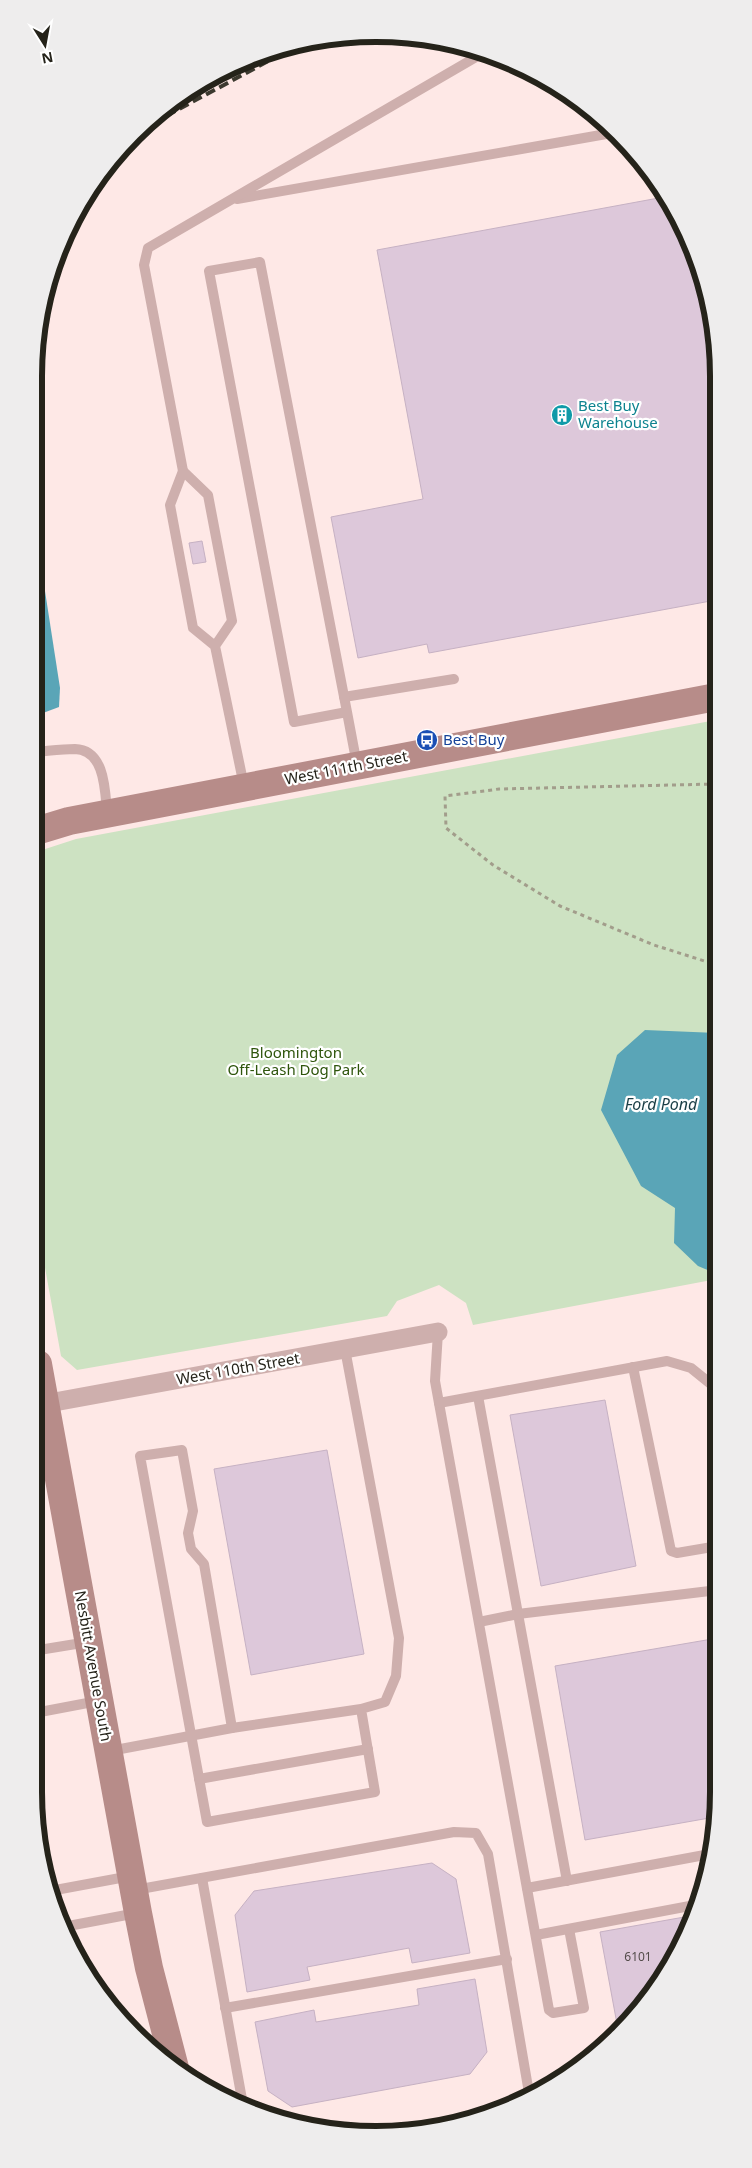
<svg xmlns="http://www.w3.org/2000/svg" width="752" height="2168" font-family="'Noto Sans',sans-serif">
	<style>
		.industrial { fill: #fee8e6 }
		.green { fill: #cde2c2 }
		.water { fill: #5aa5b7 }
		.building { fill: #ddc8da; stroke: #c6b1c3 }
		.lines { fill: none; stroke-linecap: round; stroke-linejoin: round }
		.path { stroke: #a29d8b; stroke-width: 3; stroke-dasharray: 4 4; stroke-linecap: butt }
		.lane { stroke: #ceafad; stroke-width: 10 }
		.street { stroke: #ceafad; stroke-width: 19 }
		.secondary { stroke: #b78c89; stroke-width: 28 }
		.rail { stroke: #3c392f; stroke-width: 4; stroke-dasharray: 10 5; stroke-linecap: butt }
		.labels { text-anchor: middle; stroke-width: 4.5; stroke-linejoin: round; paint-order: stroke }
		.number-label { font-size: 12px; fill: #534c4a }
		.culture-label { font-size: 15px; fill: #0d838f; stroke: #fff; text-anchor: start }
		.transit-label { font-size: 15px; fill: #164399; stroke: #fff; text-anchor: start }
		.street-label { font-size: 15px; fill: #25231a; stroke: #fff }
		.park-label { font-size: 15px; fill: #2e550c; stroke: #fff }
		.water-label { font-size: 16px; font-style: italic; fill: #1a3e46; stroke: #fff }
		.rim { fill: none; stroke: #25231a; stroke-width: 6 }
	</style>
	<rect width="100%" height="100%" fill="#fef8df"/>
	<!-- industrial -->
	<polygon class="industrial" points="398,34 464,45 547,80 633,150 683,225 715,331 718,1792 707,1880 660,1982 618,2034 566,2076 464,2123 399,2133 332,2131 224,2099 167,2063 119,2018 60,1923 40,1858 34,376 45,288 69,225 104,168 150,119 205,80 266,52 331,37"/>
	<!-- green -->
	<polygon class="green" points="716,720 717,1279 473,1325 466,1303 439,1285 397,1301 387,1316 77,1370 61,1356 38,1229 36,852 76,839"/>
	<!-- water -->
	<g class="water">
		<polygon points="34,520 60,688 59,707 35,716"/>
		<polygon points="645,1030 717,1033 717,1274 698,1266 674,1243 675,1208 641,1186 601,1110 617,1055"/>
	</g>
	<!-- building -->
	<g class="building">
		<polygon points="664,197 683,225 715,331 716,600 429,653 427,644 358,658 331,517 423,499 377,250"/>
		<polygon points="202,541 206,562 193,564 189,543"/>
		<polygon points="605,1400 636,1566 541,1586 510,1415"/>
		<polygon points="327,1450 364,1654 251,1675 214,1469"/>
		<polygon points="718,1638 718,1792 715,1817 585,1840 555,1666"/>
		<polygon points="432,1863 456,1879 470,1953 412,1963 409,1948 307,1967 310,1980 247,1992 235,1915 254,1891"/>
		<polygon points="690,1916 660,1982 628,2022 617,2024 600,1932"/>
		<polygon points="475,1979 487,2052 470,2074 292,2107 268,2091 255,2022 314,2010 316,2022 419,2005 417,1989"/>
	</g>
	<g class="lines">
		<!-- path -->
		<polyline class="path" points="716,784 499,789 445,796 446,828 493,865 560,906 654,945 717,965"/>
		<!-- lane -->
		<g class="lane">
			<polyline points="237,199 612,133"/>
			<polyline points="183,471 144,265 148,248 483,53"/>
			<polyline points="215,646 193,628 170,505 183,471 208,495 232,621 215,646 244,786"/>
			<polyline points="344,697 454,679"/>
			<polyline points="347,712 294,722 209,271 260,262 347,712 357,765"/>
			<path d="M35 752C48 751 62 749 75 749 105 750 105 790 107 812"/>
			<polyline points="438,1332 435,1381 549,2010 553,2013 584,2008 569,1929"/>
			<polyline points="345,1349 399,1638 396,1676 385,1702 361,1709 375,1792 207,1822 140,1456 182,1450 193,1511 188,1533 191,1549 204,1564 232,1728 361,1709"/>
			<polyline points="633,1367 671,1551 677,1553 718,1546"/>
			<polyline points="478,1396 567,1881"/>
			<polyline points="439,1403 667,1361 691,1368 717,1389"/>
			<polyline points="479,1622 518,1614 718,1590"/>
			<polyline points="39,1650 88,1642"/>
			<polyline points="40,1712 98,1701"/>
			<polyline points="110,1751 232,1728"/>
			<polyline points="199,1779 368,1749"/>
			<polyline points="202,1878 243,2105"/>
			<polyline points="527,1888 710,1854"/>
			<polyline points="135,1890 454,1832 476,1833 488,1854 529,2093"/>
			<polyline points="50,1891 131,1876"/>
			<polyline points="63,1927 137,1913"/>
			<polyline points="536,1935 695,1905"/>
			<polyline points="225,2008 507,1959"/>
		</g>
		<!-- street -->
		<polyline class="street" points="38,1405 438,1332"/>
		<!-- secondary -->
		<g class="secondary">
			<polyline points="36,831 69,821 716,697"/>
			<polyline points="38,1364 138,1913 149,1968 175,2068"/>
		</g>
		<!-- rail -->
		<polyline class="rail" points="140,130 300,44"/>
	</g>
	<!-- icons -->
	<defs>
		<g id="building-disc" transform="scale(1.125)"><circle r="9.5" fill="#0f9aa8" stroke="#fff"/><path d="M-4-6H4V6H1V3H-1V6H-4ZM-2.5-4.3h1.7v1.8h-1.7ZM.8-4.3h1.7v1.8H.8ZM-2.5-1h1.7V.8h-1.7ZM.8-1h1.7V.8H.8Z" fill="#fff"/></g>
		<g id="bus-disc" transform="scale(1.125)"><circle r="9.5" fill="#1a4fb4" stroke="#fff"/><path d="M-5-6H5V4H4V6H2V4H-2V6H-4V4H-5ZM-3.5-4V0h7V-4ZM-3.5 1.2v1.5H-2V1.2ZM2 1.2v1.5H3.5V1.2Z" fill="#fff"/></g>
	</defs>
	<g fill-rule="evenodd">
		<use href="#building-disc" x="562" y="415"/>
		<use href="#bus-disc" x="427" y="740"/>
	</g>
	<g class="labels">
		<!-- number labels -->
		<g class="number-label">
			<text x="638" y="1961">6101</text>
		</g>
		<!-- culture labels -->
		<g class="culture-label">
			<text x="578" y="411">Best Buy<tspan x="578" dy="17">Warehouse</tspan></text>
		</g>
		<!-- transit labels -->
		<g class="transit-label">
			<text x="443" y="745">Best Buy</text>
		</g>
		<!-- street labels -->
		<g class="street-label">
			<text transform="translate(346 768) rotate(-11)" y="5">West 111th Street</text>
			<text transform="translate(238 1369) rotate(-10)" y="5">West 110th Street</text>
			<text transform="translate(93 1666) rotate(80)" y="5">Nesbitt Avenue South</text>
		</g>
		<!-- park labels -->
		<g class="park-label">
			<text x="296" y="1058">Bloomington<tspan x="296" dy="17">Off-Leash Dog Park</tspan></text>
		</g>
		<!-- water labels -->
		<g class="water-label">
			<text x="661" y="1110">Ford Pond</text>
		</g>
	</g>
	<!-- crop -->
	<path d="M0 0H752V2168H0ZM376 42H376A334 334 0 0 1 710 376V1792A334 334 0 0 1 376 2126H376A334 334 0 0 1 42 1792V376A334 334 0 0 1 376 42Z" fill="#eeeded" fill-rule="evenodd"/>
	<path class="rim" d="M376 42H376A334 334 0 0 1 710 376V1792A334 334 0 0 1 376 2126H376A334 334 0 0 1 42 1792V376A334 334 0 0 1 376 42Z"/>
	<!-- north arrow -->
	<g transform="translate(45 45) rotate(169)" stroke="#ffffff" stroke-width="4" paint-order="stroke">
	<path d="M0-4L9 19L0 12L-9 19Z" fill="#25231a"/>
	<text y="-8" font-size="14" font-weight="bold" text-anchor="middle" fill="#25231a">N</text>
	</g>
</svg>
